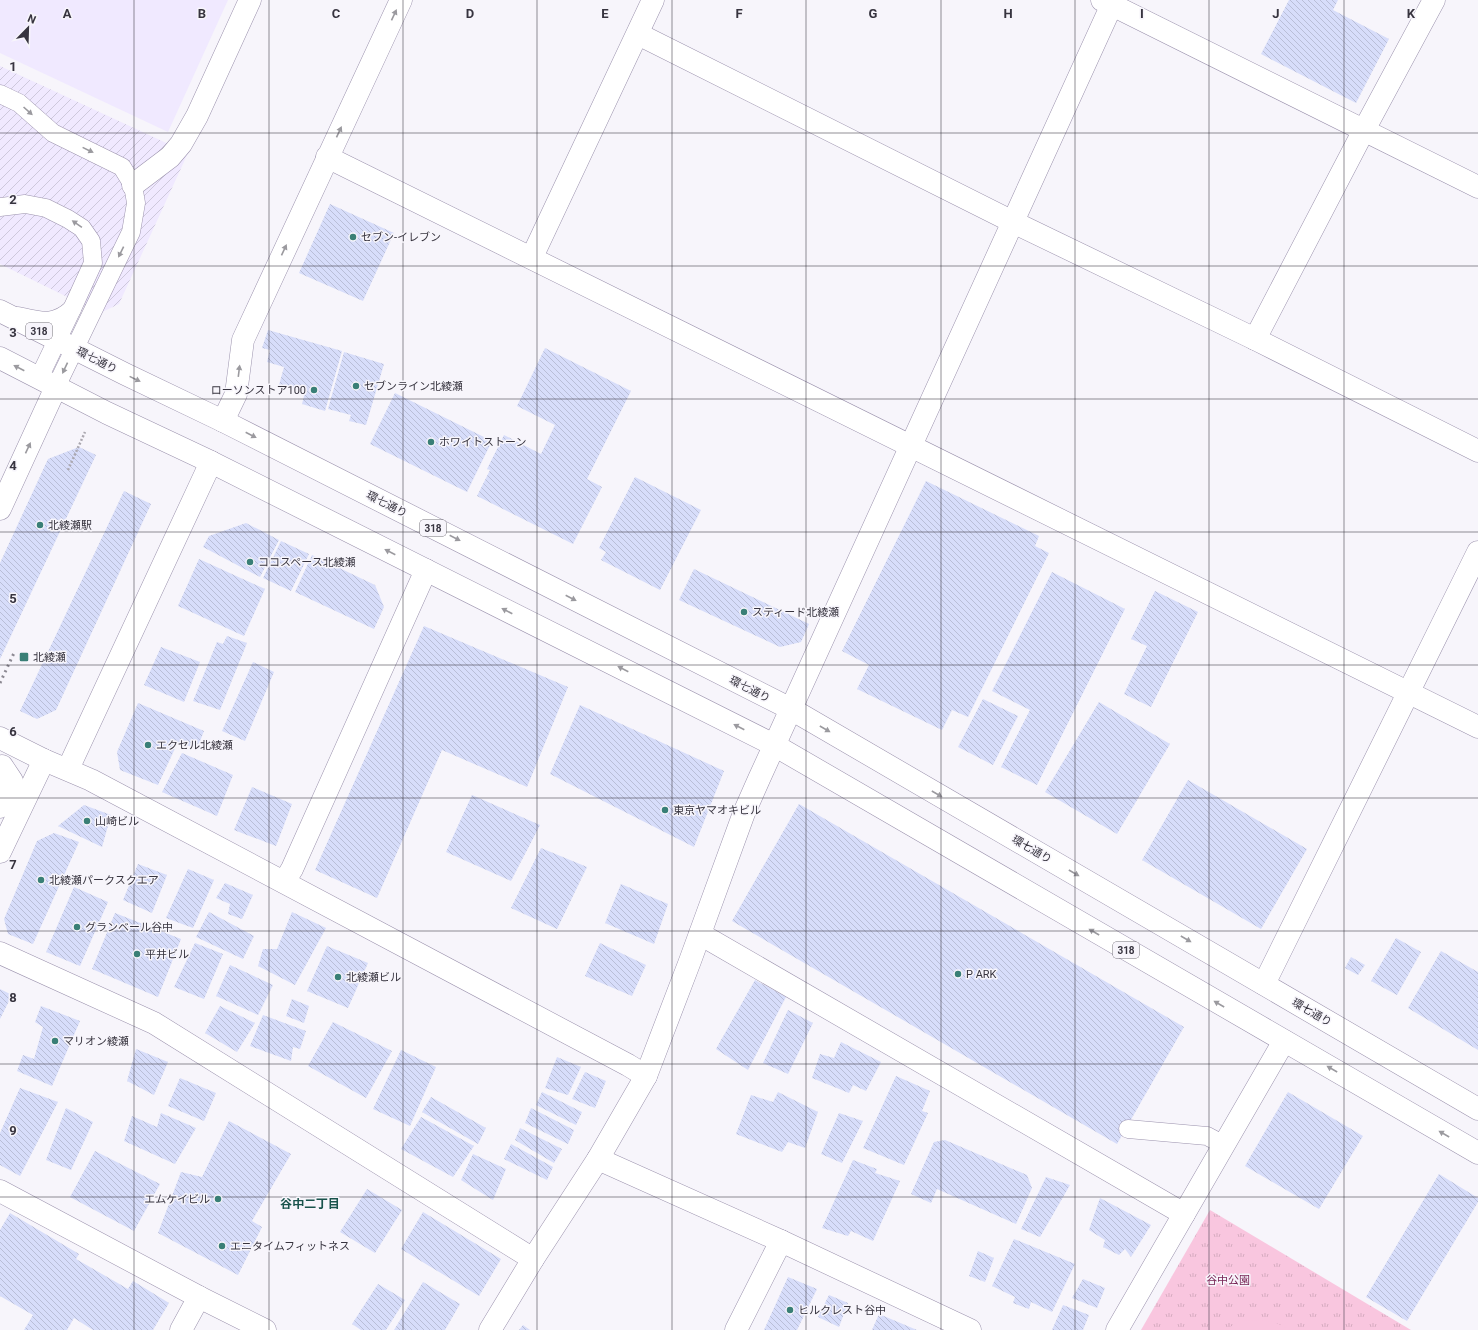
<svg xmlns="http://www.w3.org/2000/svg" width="1478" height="1330" font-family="Roboto,'Noto Sans JP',sans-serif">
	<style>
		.built { fill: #f0e9ff }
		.industrial { fill: url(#industrial-furrows) }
		.grass { fill: url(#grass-tufts) }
		.garden { fill: #f9c6df }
		.building { fill: url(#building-back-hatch) }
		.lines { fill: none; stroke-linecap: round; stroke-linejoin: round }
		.service-casing { stroke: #9b92ad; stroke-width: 19 }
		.pedestrian-casing { stroke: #9b92ad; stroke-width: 23 }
		.minor-casing { stroke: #9b92ad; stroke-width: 23 }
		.primary-casing { stroke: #9b92ad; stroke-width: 23 }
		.path { stroke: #aba8b0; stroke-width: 2.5; stroke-dasharray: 2 2; stroke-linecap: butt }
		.service { stroke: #fff; stroke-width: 18 }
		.pedestrian { stroke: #fff; stroke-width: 22 }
		.minor { stroke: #fff; stroke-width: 22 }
		.primary { stroke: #fff; stroke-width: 22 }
		.rail { stroke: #8c8992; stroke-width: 3; stroke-dasharray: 2 4; stroke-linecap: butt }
		.oneway { fill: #9b9a9f }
		.grid { fill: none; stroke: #37343f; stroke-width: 1; stroke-opacity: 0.55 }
		.poi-dot { fill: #397f76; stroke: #f7f5fb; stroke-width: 1.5 }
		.labels { text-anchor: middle; stroke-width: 3; stroke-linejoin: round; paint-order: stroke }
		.shield { fill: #f7f5fb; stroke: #716e77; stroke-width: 1 }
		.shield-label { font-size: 10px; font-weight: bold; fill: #37343f }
		.poi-label { font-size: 11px; fill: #37343f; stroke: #f7f5fb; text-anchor: start }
		.street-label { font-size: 11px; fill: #37343f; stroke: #f7f5fb }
		.park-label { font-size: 11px; fill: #782456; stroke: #f7f5fb }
		.neighbourhood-label { font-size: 12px; font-weight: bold; fill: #19534c; stroke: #f7f5fb }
		.grid-label { font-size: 13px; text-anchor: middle; font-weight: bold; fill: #37343f; stroke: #f7f5fb; stroke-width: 3; stroke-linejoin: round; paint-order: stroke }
	</style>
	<defs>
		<pattern id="industrial-furrows" width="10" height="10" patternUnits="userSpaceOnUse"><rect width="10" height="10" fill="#f0e9ff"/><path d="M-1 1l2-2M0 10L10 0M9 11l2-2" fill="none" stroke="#cec8dc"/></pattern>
		<pattern id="grass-tufts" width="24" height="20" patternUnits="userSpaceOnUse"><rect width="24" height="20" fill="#f9c6df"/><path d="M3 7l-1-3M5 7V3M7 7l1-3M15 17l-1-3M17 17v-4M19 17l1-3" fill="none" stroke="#d6abc0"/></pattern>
		<pattern id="building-back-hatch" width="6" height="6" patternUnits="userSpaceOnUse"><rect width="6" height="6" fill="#d7ddfa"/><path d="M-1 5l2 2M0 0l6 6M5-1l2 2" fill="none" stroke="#b9bed7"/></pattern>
	</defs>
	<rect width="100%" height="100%" fill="#f7f5fb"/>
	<!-- built -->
	<polygon class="built" points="0,0 228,0 168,132 0,53"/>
	<!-- industrial -->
	<polygon class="industrial" points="0,66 188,153 119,304 100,313 0,264"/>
	<!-- grass -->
	<polygon class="grass" points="1210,1210 1411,1330 1141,1330"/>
	<!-- garden -->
	<polygon class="garden" points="1262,1320 1274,1322 1291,1330 1226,1330 1239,1321"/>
	<!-- building -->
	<g class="building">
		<polygon points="1289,0 1338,0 1333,10 1389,39 1356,103 1261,54"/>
		<polygon points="330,204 394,233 363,301 299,273"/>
		<polygon points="268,330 342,351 325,411 302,404 305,392 279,385 284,367 267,362 270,350 262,348"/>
		<polygon points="545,348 631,391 587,479 602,487 573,544 477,496 490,470 487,469 504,435 541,454 555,425 517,406"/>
		<polygon points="344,352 384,364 366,425 349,421 351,415 328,409"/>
		<polygon points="395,393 492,441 467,492 370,444"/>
		<polygon points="79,447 96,455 0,659 0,563 48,459"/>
		<polygon points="635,477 701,510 660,590 601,560 606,552 599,548"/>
		<polygon points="926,481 1039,536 1035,546 1049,553 968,717 952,710 942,730 857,689 869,665 842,651"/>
		<polygon points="124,491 151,504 56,710 37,719 20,711"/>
		<polygon points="246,523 279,540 260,577 203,547 209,536"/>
		<polygon points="281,541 309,554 291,591 263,578"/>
		<polygon points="312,555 375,585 384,607 374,629 295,592"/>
		<polygon points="199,559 265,589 244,636 178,606"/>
		<polygon points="694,569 809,624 801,642 780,647 679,600"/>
		<polygon points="1052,572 1125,609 1037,785 1001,767 1030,710 992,691"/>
		<polygon points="1155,591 1198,612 1151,707 1124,694 1147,646 1131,639"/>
		<polygon points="424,626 568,687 527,787 442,750 377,898 315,870"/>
		<polygon points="227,636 247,643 220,710 193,701 217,642 223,644"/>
		<polygon points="161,647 200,662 184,702 144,685"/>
		<polygon points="253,662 274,672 245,741 222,731"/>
		<polygon points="983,699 1018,716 993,765 958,747"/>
		<polygon points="1099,702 1170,744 1117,834 1045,792"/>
		<polygon points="138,703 204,731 197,749 178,742 158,785 120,770 117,752"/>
		<polygon points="580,705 724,771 694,847 550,774"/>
		<polygon points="182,753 233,775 217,816 162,792"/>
		<polygon points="1188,780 1307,849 1261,929 1142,860"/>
		<polygon points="252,787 292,804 276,846 234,830"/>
		<polygon points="472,795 540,825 511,881 446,852"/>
		<polygon points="799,804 1184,1027 1117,1144 732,921"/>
		<polygon points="84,805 111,815 102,847 58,826"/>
		<polygon points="54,833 79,842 33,944 8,934 4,919 37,841"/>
		<polygon points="541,848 587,867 557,929 511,908"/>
		<polygon points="138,864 167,875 152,913 123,900"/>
		<polygon points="188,869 214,880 193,928 166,918"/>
		<polygon points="225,883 253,895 242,919 228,914 230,904 216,898"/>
		<polygon points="621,884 668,904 654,944 605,923"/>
		<polygon points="74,887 108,902 80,966 46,952"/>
		<polygon points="209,912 254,936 243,959 196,937"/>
		<polygon points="292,912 326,928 295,985 258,966 263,949 277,949"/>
		<polygon points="115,913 181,939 158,997 92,969"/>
		<polygon points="1396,938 1421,952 1397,995 1371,981"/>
		<polygon points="195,943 223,954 204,999 174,987"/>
		<polygon points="600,943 646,965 632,996 585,976"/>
		<polygon points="327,946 368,963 348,1008 307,991"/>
		<polygon points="1441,951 1478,972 1478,1050 1408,1008"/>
		<polygon points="1351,957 1365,965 1358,975 1345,968"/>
		<polygon points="230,965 273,985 258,1015 216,996"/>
		<polygon points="755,980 786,997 748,1070 716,1049"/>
		<polygon points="0,989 12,995 0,1019"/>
		<polygon points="292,999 309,1006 304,1023 286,1016"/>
		<polygon points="41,1006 80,1021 52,1086 17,1071 23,1055 34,1059 43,1027 35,1022"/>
		<polygon points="220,1006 255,1023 237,1052 205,1033"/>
		<polygon points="788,1010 813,1023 788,1074 763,1063"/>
		<polygon points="263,1015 306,1031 300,1049 293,1047 291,1061 250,1046"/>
		<polygon points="333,1022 392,1051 366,1098 308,1066"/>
		<polygon points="841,1042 881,1062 866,1091 853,1085 849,1093 812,1078 820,1054 834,1058"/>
		<polygon points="136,1049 168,1062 154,1095 127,1081"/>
		<polygon points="401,1050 436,1067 410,1126 373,1109"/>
		<polygon points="557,1057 581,1067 568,1095 545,1088"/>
		<polygon points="585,1072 606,1081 595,1108 572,1099"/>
		<polygon points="896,1076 930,1091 922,1111 928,1113 904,1165 863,1148"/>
		<polygon points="180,1078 216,1093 204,1121 168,1106"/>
		<polygon points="20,1088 58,1102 20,1176 0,1165 0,1133"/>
		<polygon points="542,1092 582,1112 576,1125 536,1105"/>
		<polygon points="778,1092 818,1112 805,1148 788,1142 782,1152 736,1134 751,1095 773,1102"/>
		<polygon points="1288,1092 1363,1136 1319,1209 1245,1166"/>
		<polygon points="431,1097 486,1128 478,1144 422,1112"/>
		<polygon points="66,1108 93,1122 71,1170 46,1160"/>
		<polygon points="531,1108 574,1130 568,1144 525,1123"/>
		<polygon points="161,1113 196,1128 175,1164 124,1141 132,1116 157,1127"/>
		<polygon points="839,1113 863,1121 842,1163 821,1154"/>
		<polygon points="421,1117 474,1146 453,1177 401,1149"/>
		<polygon points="229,1121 291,1154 252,1221 262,1227 238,1275 158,1233 181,1172 202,1177"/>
		<polygon points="520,1128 562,1149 554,1163 515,1140"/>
		<polygon points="945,1140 1027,1175 1032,1188 1016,1224 937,1189 931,1203 911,1194 934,1142"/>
		<polygon points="511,1144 553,1167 547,1180 504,1159"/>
		<polygon points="95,1151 160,1184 134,1231 70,1197"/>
		<polygon points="473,1154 506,1169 493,1200 461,1180"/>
		<polygon points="853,1160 877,1169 875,1173 900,1181 873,1241 851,1231 848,1236 822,1228"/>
		<polygon points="1439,1174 1478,1198 1478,1202 1407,1321 1366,1297"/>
		<polygon points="1046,1177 1070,1185 1040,1237 1021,1229"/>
		<polygon points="367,1189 402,1210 375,1253 340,1232"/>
		<polygon points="1100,1198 1151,1225 1131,1257 1125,1249 1119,1255 1103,1247 1105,1240 1089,1230"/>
		<polygon points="423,1212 501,1259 479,1296 401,1249"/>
		<polygon points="10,1213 79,1254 76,1259 128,1289 133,1281 169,1303 153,1330 93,1330 74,1318 67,1330 24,1330 33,1315 0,1296 0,1230"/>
		<polygon points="1014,1239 1075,1264 1052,1312 1031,1302 1029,1309 1013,1303 1015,1297 992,1286"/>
		<polygon points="978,1251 994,1258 985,1282 969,1276"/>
		<polygon points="788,1277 817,1289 797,1330 764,1330"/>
		<polygon points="1083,1279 1105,1288 1097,1308 1072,1298"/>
		<polygon points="423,1282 460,1304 445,1330 394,1330"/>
		<polygon points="378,1284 405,1300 386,1330 361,1330 352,1324"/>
		<polygon points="829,1295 848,1303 839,1327 818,1317"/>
		<polygon points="1063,1305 1089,1315 1083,1330 1052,1330"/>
		<polygon points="879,1314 917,1330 872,1330"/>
		<polygon points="523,1325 530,1330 519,1330"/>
	</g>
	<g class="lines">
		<!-- service casing -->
		<g class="service-casing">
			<g id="service">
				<polyline points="0,94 19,103 53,133 122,167 133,185 136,203 131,232 56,387"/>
				<polyline points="0,207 25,204 46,208 68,219 82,228 91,241 93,263 72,309 39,378"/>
				<path d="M18 316C40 321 54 326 72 309"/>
				<polyline points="1128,1129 1207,1136 1224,1145"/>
			</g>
		</g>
		<!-- pedestrian casing -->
		<g class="pedestrian-casing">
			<polyline id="pedestrian" points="0,807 12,781 2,766"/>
		</g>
		<!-- minor casing -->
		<g class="minor-casing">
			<g id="minor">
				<polyline points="1102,0 1478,187"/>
				<polyline points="638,34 1013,222 1255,339 1478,451"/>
				<polyline points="327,157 1478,727"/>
				<polyline points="133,185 170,157 181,144 197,116 250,0"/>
				<polyline points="532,257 653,0"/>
				<polyline points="1255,339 1364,130 1434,0"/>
				<polyline points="223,421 236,394 243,340 401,0"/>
				<polyline points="0,509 56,387"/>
				<polyline points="0,738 44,760 91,780 628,1065 646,1076"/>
				<polyline points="68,769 211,462"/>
				<polyline points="0,852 44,760"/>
				<polyline points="284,882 292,869 426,570"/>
				<polyline points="700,934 1184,1214"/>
				<polyline points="0,953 154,1023 533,1259"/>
				<polyline points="1264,984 1478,552"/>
				<polyline points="598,1159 781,1241 970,1330"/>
				<polyline points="0,1191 199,1297 265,1330"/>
				<polyline points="181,1330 199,1297"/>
				<polyline points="490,1330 533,1259 598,1159 646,1076 690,961 744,813 759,779 1114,0"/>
				<polyline points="736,1330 781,1241"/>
				<polyline points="1117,1330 1284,1041"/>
			</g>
		</g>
		<!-- primary casing -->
		<g class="primary-casing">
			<g id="primary">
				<polyline points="0,311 125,374 223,421 791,709 1478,1109"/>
				<polyline points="0,358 107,413 211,462 774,745 1478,1153"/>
			</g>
		</g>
		<!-- path -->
		<polyline class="path" points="68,470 85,432"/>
		<!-- service -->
		<use href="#service" class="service"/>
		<!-- pedestrian -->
		<use href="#pedestrian" class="pedestrian"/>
		<!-- minor -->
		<use href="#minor" class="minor"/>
		<!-- primary -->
		<use href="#primary" class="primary"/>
		<!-- rail -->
		<polyline class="rail" points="0,683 14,653"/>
	</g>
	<!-- one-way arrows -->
	<defs><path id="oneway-solid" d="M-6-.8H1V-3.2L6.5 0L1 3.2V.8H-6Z"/></defs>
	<g class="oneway">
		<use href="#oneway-solid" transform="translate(394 15) rotate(-65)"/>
		<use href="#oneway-solid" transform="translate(28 111) rotate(42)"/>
		<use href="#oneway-solid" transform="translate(339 132) rotate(-65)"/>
		<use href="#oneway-solid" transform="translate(88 150) rotate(26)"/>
		<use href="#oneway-solid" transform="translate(77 224) rotate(-145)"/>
		<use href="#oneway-solid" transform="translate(284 250) rotate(-65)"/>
		<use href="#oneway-solid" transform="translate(121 252) rotate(116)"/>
		<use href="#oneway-solid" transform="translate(19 368) rotate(-153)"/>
		<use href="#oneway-solid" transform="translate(65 368) rotate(115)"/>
		<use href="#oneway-solid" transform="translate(239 371) rotate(-83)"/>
		<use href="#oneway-solid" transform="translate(135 379) rotate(26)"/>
		<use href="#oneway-solid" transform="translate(251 435) rotate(27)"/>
		<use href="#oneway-solid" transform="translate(28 448) rotate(-65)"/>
		<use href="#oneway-solid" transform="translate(455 538) rotate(27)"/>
		<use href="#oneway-solid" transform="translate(390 552) rotate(-153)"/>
		<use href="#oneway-solid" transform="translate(571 598) rotate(27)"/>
		<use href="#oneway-solid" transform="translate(507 611) rotate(-153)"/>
		<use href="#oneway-solid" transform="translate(623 669) rotate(-153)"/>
		<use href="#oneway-solid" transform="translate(739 727) rotate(-153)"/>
		<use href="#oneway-solid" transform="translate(825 729) rotate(30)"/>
		<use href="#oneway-solid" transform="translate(937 794) rotate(30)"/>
		<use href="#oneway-solid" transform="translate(1074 873) rotate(30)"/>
		<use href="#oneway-solid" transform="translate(1094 932) rotate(-150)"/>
		<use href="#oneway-solid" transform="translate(1186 939) rotate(30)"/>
		<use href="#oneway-solid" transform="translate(1219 1004) rotate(-150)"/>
		<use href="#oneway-solid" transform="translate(1332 1069) rotate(-150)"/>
		<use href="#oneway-solid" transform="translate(1444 1134) rotate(-150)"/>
	</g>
	<!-- grid -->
	<path class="grid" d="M134 0V1330M269 0V1330M403 0V1330M537 0V1330M672 0V1330M806 0V1330M941 0V1330M1075 0V1330M1209 0V1330M1344 0V1330M0 133H1478M0 266H1478M0 399H1478M0 532H1478M0 665H1478M0 798H1478M0 931H1478M0 1064H1478M0 1197H1478"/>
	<!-- markers -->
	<g class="poi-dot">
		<circle cx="353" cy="237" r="4"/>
		<circle cx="356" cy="386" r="4"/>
		<circle cx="314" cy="390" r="4"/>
		<circle cx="431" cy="442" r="4"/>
		<circle cx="40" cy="525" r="4"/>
		<circle cx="250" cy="562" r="4"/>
		<circle cx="744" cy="612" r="4"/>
		<rect x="19" y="652" width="10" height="10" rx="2"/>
		<circle cx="148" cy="745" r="4"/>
		<circle cx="665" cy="810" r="4"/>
		<circle cx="87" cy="821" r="4"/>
		<circle cx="41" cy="880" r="4"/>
		<circle cx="77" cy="927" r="4"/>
		<circle cx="137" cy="954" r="4"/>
		<circle cx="958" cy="974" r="4"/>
		<circle cx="338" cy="977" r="4"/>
		<circle cx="55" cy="1041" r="4"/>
		<circle cx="218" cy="1199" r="4"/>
		<circle cx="222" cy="1246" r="4"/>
		<circle cx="790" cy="1310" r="4"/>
	</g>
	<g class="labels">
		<!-- shield labels -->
		<g class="shield">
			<rect x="26" y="323" width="26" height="16" rx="3"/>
			<rect x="420" y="520" width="26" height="16" rx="3"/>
			<rect x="1113" y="942" width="26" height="16" rx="3"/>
		</g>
		<g class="shield-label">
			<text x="39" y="335">318</text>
			<text x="433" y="532">318</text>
			<text x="1126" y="954">318</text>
		</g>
		<!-- poi labels -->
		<g class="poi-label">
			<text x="361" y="241">セブン-イレブン</text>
			<text x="364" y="390">セブンライン北綾瀬</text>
			<text x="306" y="394" text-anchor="end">ローソンストア100</text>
			<text x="439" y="446">ホワイトストーン</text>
			<text x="48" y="529">北綾瀬駅</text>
			<text x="258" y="566">ココスペース北綾瀬</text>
			<text x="752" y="616">スティード北綾瀬</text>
			<text x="33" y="661">北綾瀬</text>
			<text x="156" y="749">エクセル北綾瀬</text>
			<text x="673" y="814">東京ヤマオキビル</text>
			<text x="95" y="825">山崎ビル</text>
			<text x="49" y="884">北綾瀬パークスクエア</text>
			<text x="85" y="931">グランベール谷中</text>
			<text x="145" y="958">平井ビル</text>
			<text x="966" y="978">P ARK</text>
			<text x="346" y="981">北綾瀬ビル</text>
			<text x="63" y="1045">マリオン綾瀬</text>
			<text x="210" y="1203" text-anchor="end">エムケイビル</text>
			<text x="230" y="1250">エニタイムフィットネス</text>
			<text x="798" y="1314">ヒルクレスト谷中</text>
		</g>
		<!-- street labels -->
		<g class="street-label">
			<text transform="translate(97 360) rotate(27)" y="4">環七通り</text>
			<text transform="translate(387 504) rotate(27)" y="4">環七通り</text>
			<text transform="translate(750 689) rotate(27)" y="4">環七通り</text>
			<text transform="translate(1032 849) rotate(30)" y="4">環七通り</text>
			<text transform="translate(1312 1012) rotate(30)" y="4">環七通り</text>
		</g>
		<!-- park labels -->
		<g class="park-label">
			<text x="1228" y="1284">谷中公園</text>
		</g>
		<!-- neighbourhood labels -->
		<g class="neighbourhood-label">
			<text x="310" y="1208">谷中二丁目</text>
		</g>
	</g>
	<g class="grid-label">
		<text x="67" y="18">A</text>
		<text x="202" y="18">B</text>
		<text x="336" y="18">C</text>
		<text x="470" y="18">D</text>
		<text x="605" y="18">E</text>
		<text x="739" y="18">F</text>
		<text x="873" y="18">G</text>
		<text x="1008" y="18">H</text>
		<text x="1142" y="18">I</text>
		<text x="1276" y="18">J</text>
		<text x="1411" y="18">K</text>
		<text x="13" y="71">1</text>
		<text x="13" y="204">2</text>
		<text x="13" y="337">3</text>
		<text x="13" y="470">4</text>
		<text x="13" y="603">5</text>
		<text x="13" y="736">6</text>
		<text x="13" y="869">7</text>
		<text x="13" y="1002">8</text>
		<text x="13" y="1135">9</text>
	</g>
	<!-- north arrow -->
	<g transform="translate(28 28) rotate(23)" stroke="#f7f5fb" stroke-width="3" paint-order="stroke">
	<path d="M0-3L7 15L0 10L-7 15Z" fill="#37343f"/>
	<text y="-6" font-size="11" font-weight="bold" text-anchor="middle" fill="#37343f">N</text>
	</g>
</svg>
